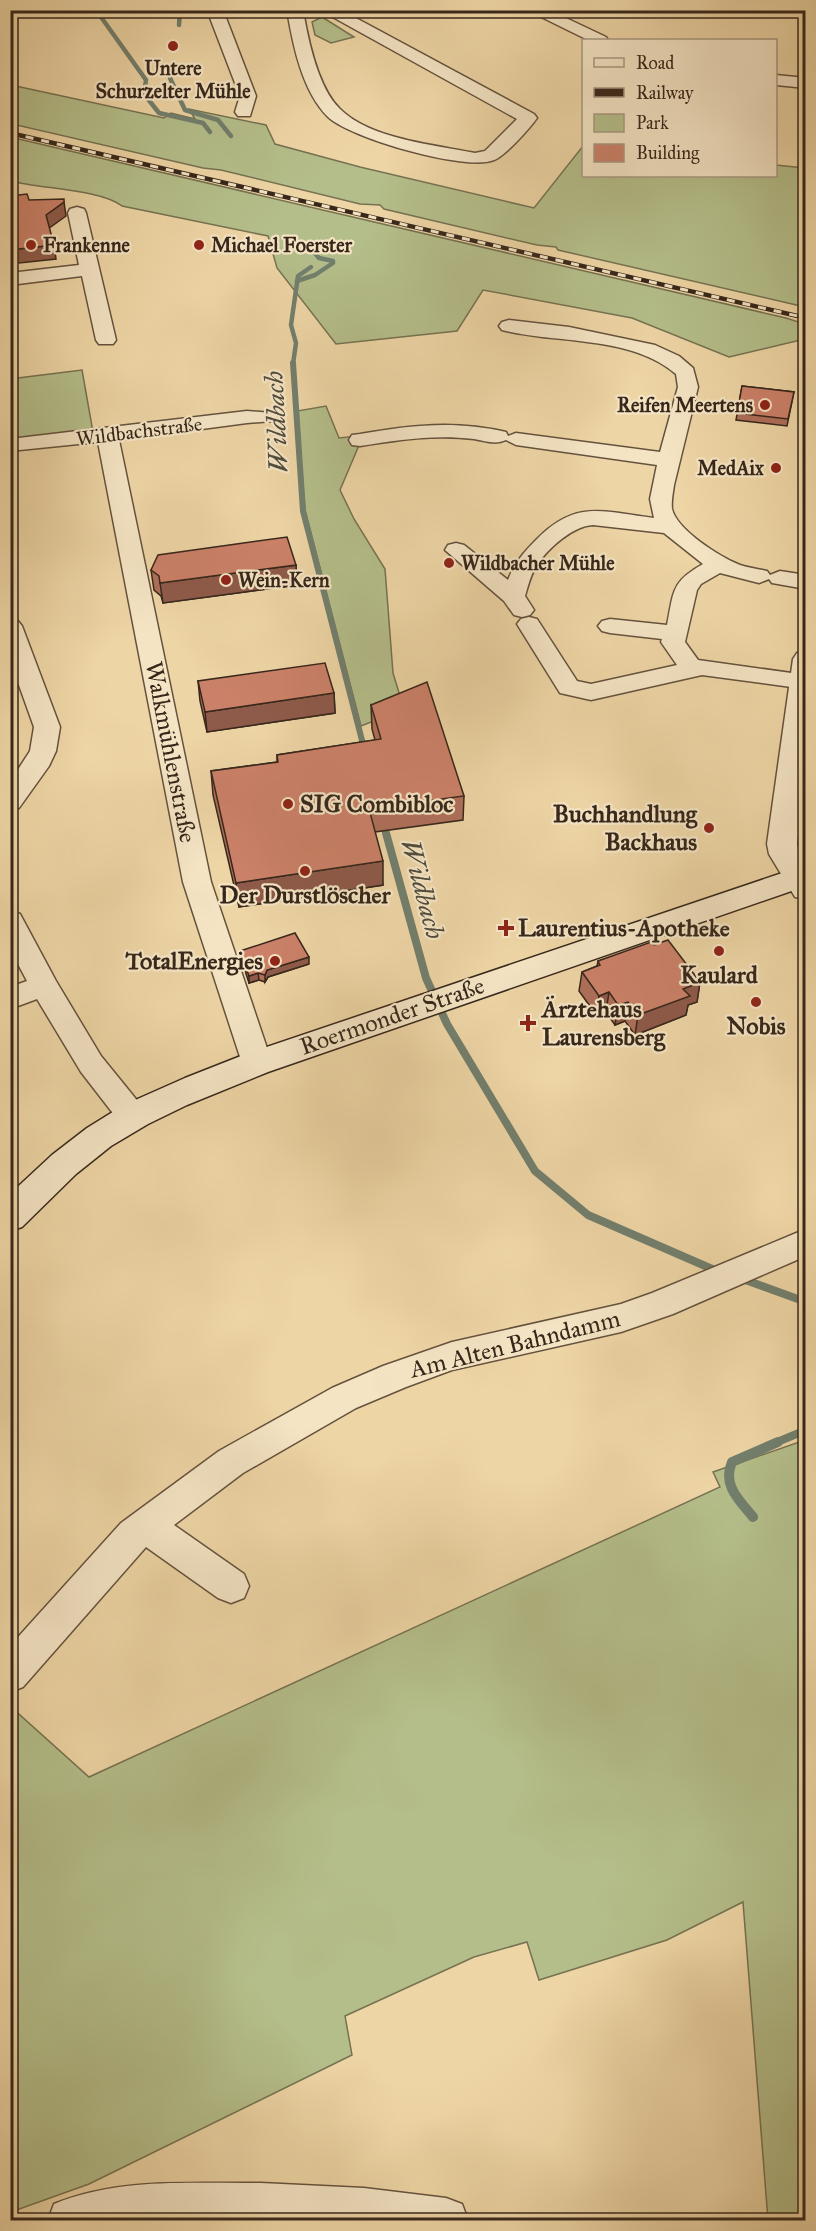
<svg xmlns="http://www.w3.org/2000/svg" width="816" height="2231" font-family="'IM FELL Great Primer',serif">
	<style>
		.green { fill: #b4be8a; stroke: #767252; stroke-width: 1.5 }
		.lines { fill: none; stroke-linecap: round; stroke-linejoin: round }
		.stream-far3 { stroke: #727f6d; stroke-width: 4.5 }
		.stream-far2 { stroke: #727f6d; stroke-width: 6 }
		.stream-far1 { stroke: #727f6d; stroke-width: 8 }
		.stream { stroke: #727f6d; stroke-width: 10 }
		.minor-casing { stroke: #65523e; stroke-width: 3 }
		.tertiary-casing { stroke: #65523e; stroke-width: 3 }
		.secondary-casing { stroke: #37271b; stroke-width: 3 }
		.minor { fill: #f4e4c4; fill-rule: evenodd }
		.tertiary { fill: #f4e4c4; fill-rule: evenodd }
		.secondary { fill: #f4e4c4; fill-rule: evenodd }
		.rail-casing { stroke: #37271b; stroke-width: 4.5 }
		.rail { stroke: #f4e4c4; stroke-width: 3; stroke-dasharray: 8; stroke-linecap: butt }
		.wall { fill: #af6f5a; stroke: #37271b; stroke-width: 1.5 }
		.shaded-wall { fill: #8e5a4a; stroke: #37271b; stroke-width: 1.5 }
		.building { fill: #cb8169; stroke: #37271b; stroke-width: 1.5 }
		.poi-dot { fill: #8f2418; stroke: #f4e4c4; stroke-width: 2 }
		.labels { text-anchor: middle; stroke-width: 4.5; stroke-linejoin: round; paint-order: stroke }
		.far-poi-label { font-size: 20px; font-weight: bold; fill: #37271b; stroke: #f4e4c4; text-anchor: start }
		.far-street-label { font-size: 20px; fill: #37271b; stroke: #f4e4c4 }
		.street-label { font-size: 24px; fill: #37271b; stroke: #f4e4c4 }
		.poi-label { font-size: 24px; font-weight: bold; fill: #37271b; stroke: #f4e4c4; text-anchor: start }
		.water-label { font-size: 26px; font-style: italic; fill: #504c3d; stroke: #f4e4c4 }
	</style>
	<rect width="100%" height="100%" fill="#eed5a5"/>
	<filter id="stains"><feTurbulence type="fractalNoise" baseFrequency=".00333" numOctaves="4"/><feColorMatrix values="0 0 0 0 .2 0 0 0 0 .09 0 0 0 0 .02 0 0 0 .5 -.17"/></filter>
	<radialGradient id="worn" r=".72"><stop offset=".6" stop-color="#630" stop-opacity="0"/><stop offset="1" stop-color="#630" stop-opacity=".3"/></radialGradient>
	<!-- green -->
	<g class="green">
		<polygon points="322,17 354,37 331,43 315,35 312,22"/>
		<polygon points="11,85 164,118 171,113 195,119 189,109 266,125 275,144 360,167 534,208 583,146 584,176 776,176 776,165 805,168 805,307 558,250 556,247 537,245 384,209 380,205 360,204 221,170 203,168 12,124"/>
		<path d="M10 137 786 318 805 324V339L729 357 632 318 483 290 457 331 336 344 277 268 268 236 122 206C100 189 40 189 11 181Z"/>
		<polygon points="82,370 93,432 11,439 10,379"/>
		<polygon points="326,406 339,438 358,436 360,443 340,490 354,519 385,569 393,673 404,709 361,726 305,510 297,411"/>
		<polygon points="805,1440 805,2220 768,2220 743,1902 667,1940 539,1980 527,1942 474,1957 345,2016 352,2055 89,2184 11,2212 11,1707 89,1777 720,1487 713,1472"/>
	</g>
	<g class="lines">
		<!-- stream-far3 -->
		<g class="stream-far3">
			<polyline points="96,10 146,80 144,94 159,113 203,123 210,132"/>
			<polyline points="179,25 180,10"/>
			<polyline points="170,78 185,110 218,120 231,136"/>
			<polyline points="297,281 315,275 333,263 333,261 319,258 313,251"/>
			<polyline points="293,364 296,343 291,325 298,276 311,267"/>
		</g>
		<!-- stream-far2 -->
		<g class="stream-far2">
			<polyline points="293,363 303,511 365,752"/>
			<polyline points="383,821 387,835"/>
		</g>
		<!-- stream-far1 -->
		<g class="stream-far1">
			<polyline points="386,833 426,978 447,1024 535,1171 588,1215 719,1272"/>
			<polyline points="740,1278 806,1302"/>
			<polyline points="775,1443 806,1430"/>
		</g>
		<!-- stream -->
		<path class="stream" d="M753 1517C739 1500 722 1485 732 1462L778 1442"/>
		<!-- minor casing -->
		<g class="minor-casing">
			<g id="minor">
				<polygon points="207,10 223,10 256,96 250,116 238,116 235,112 240,96"/>
				<path d="M287 10H303C308 40 318 88 340 109 370 139 435 145 475 153L485 151 517 119 320 10H341L534 114 537 118C530 128 505 156 494 160 467 172 350 138 328 117 302 91 293 45 287 10Z"/>
				<polygon points="527,10 549,10 606,37 608,40 588,40"/>
				<polygon points="776,75 806,78 806,88 776,85"/>
				<polygon points="77,207 84,209 86,213 116,340 113,344 99,344 96,340 82,276 10,285 10,273 79,265 68,213 70,209"/>
				<path d="M509 320 569 327 655 345 679 356 693 368 698 387 674 485C673 493 671 501 672 509 677 530 720 557 740 565 749 568 758 569 767 571L770 575 780 571 806 575V589L772 583 769 579 759 583 720 573 701 584 697 590 685 642 698 660 806 675V689L702 675 591 700 560 693 517 624 521 619 529 617 537 619 577 681 591 684 677 665 661 642 662 639 610 633 602 631 598 626 602 621 610 619 667 625C674 591 671 582 703 564L664 533 593 525C573 526 548 548 537 565 531 573 528 586 525 596L534 610 530 615 522 617 514 615 504 601 445 550 448 545 456 543 464 545 508 580C515 562 524 552 537 539 577 499 603 512 654 518L650 499 657 465 516 445 506 440C496 445 485 441 474 439 435 434 398 440 360 446L352 445 349 440 352 435 360 434C410 425 456 420 506 432L508 436 516 433 660 452 678 387 676 374C631 335 557 344 502 330L499 326 502 322Z"/>
				<polygon points="247,411 273,413 277,417 273,421 247,423 119,440 211,882 272,1063 267,1071 257,1074 247,1071 242,1063 183,882 98,442 10,451 10,439"/>
				<polygon points="10,619 18,621 22,626 60,727 56,751 49,766 19,808 10,811 10,782 30,751 34,727 10,660"/>
				<polygon points="10,911 20,914 56,981 101,1056 144,1109 148,1117 144,1125 133,1129 122,1125 81,1072 37,999 10,1009 10,987 27,981 10,949"/>
				<polygon points="806,1229 806,1256 673,1314 621,1332 452,1370 406,1387 356,1408 243,1473 174,1525 244,1574 249,1586 244,1598 231,1603 218,1598 146,1547 23,1687 10,1692 10,1646 121,1523 219,1451 332,1388 383,1366 452,1342 621,1304 652,1293"/>
				<path d="M261 2183 364 2188 446 2198 462 2204 468 2220H48L54 2204C120 2177 191 2184 261 2183Z"/>
			</g>
		</g>
		<!-- tertiary casing -->
		<g class="tertiary-casing">
			<polygon id="tertiary" points="806,651 806,771 797,844 799,853 806,864 806,899 795,897 769,854 767,844 793,659 797,653"/>
		</g>
		<!-- secondary casing -->
		<g class="secondary-casing">
			<polygon id="secondary" points="806,865 806,886 268,1072 187,1105 148,1124 111,1146 76,1174 22,1227 10,1231 10,1194 52,1155 87,1128 124,1105 185,1078 246,1054"/>
		</g>
		<!-- minor -->
		<use href="#minor" class="minor"/>
		<!-- tertiary -->
		<use href="#tertiary" class="tertiary"/>
		<!-- secondary -->
		<use href="#secondary" class="secondary"/>
		<!-- rail casing -->
		<g class="rail-casing">
			<polyline id="rail" points="10,133 806,318"/>
		</g>
		<!-- rail -->
		<use href="#rail" class="rail"/>
	</g>
	<!-- wall -->
	<g class="wall">
		<polygon points="742,386 794,392 787,426 736,420"/>
		<polygon points="296,565 297,585 163,603 161,596 154,590 151,570"/>
		<polygon points="198,681 334,693 335,713 207,732 200,701"/>
		<polygon points="371,705 464,796 463,820 375,832 383,885 239,907 213,795 211,771 277,762 277,755 375,740 372,729"/>
		<polygon points="654,945 700,982 697,1002 688,1005 686,1015 635,1035 625,1021 615,1025 606,1012 597,1016 579,991 582,972 597,966 598,961"/>
		<polygon points="240,951 309,964 268,977 265,982 259,980 249,983 241,958"/>
	</g>
	<!-- shaded-wall -->
	<g class="shaded-wall">
		<polygon points="64,202 66,216 48,229 46,215"/>
		<polygon points="54,245 56,259 10,264 10,250"/>
		<polygon points="296,565 297,585 163,603 160,583"/>
		<polygon points="334,693 335,713 207,732 205,712"/>
		<polygon points="383,861 383,885 239,907 236,883"/>
		<polygon points="309,957 309,964 268,977 265,982 265,975 267,970"/>
		<polygon points="258,973 259,980 249,983 249,976"/>
		<polygon points="700,982 697,1002 688,1005 686,1015 635,1035 638,1015 683,989"/>
		<polygon points="609,992 606,1012 597,1016 599,996"/>
		<polygon points="628,1002 625,1021 615,1025 618,1005"/>
	</g>
	<!-- building -->
	<g class="building">
		<polygon points="27,194 29,200 64,199 64,202 46,215 54,245 10,250 10,196"/>
		<polygon points="742,386 794,392 788,419 737,413"/>
		<polygon points="287,537 296,565 160,583 159,576 151,570 158,555"/>
		<polygon points="325,663 334,693 205,712 198,681"/>
		<polygon points="427,682 464,796 369,809 383,861 236,883 211,771 278,762 277,755 381,739 371,705"/>
		<polygon points="295,933 309,957 267,970 265,975 258,973 249,976 240,951"/>
		<polygon points="668,940 700,982 683,989 690,996 638,1015 628,1002 618,1005 609,992 599,996 582,972 600,965 598,961 651,942 654,945"/>
	</g>
	<!-- markers -->
	<g class="poi-dot">
		<circle cx="173" cy="46" r="6"/>
		<circle cx="31" cy="245" r="6"/>
		<circle cx="199" cy="245" r="6"/>
		<circle cx="765" cy="405" r="6"/>
		<circle cx="776" cy="468" r="6"/>
		<circle cx="449" cy="563" r="6"/>
		<circle cx="226" cy="580" r="6"/>
		<circle cx="288" cy="804" r="6"/>
		<circle cx="709" cy="828" r="6"/>
		<circle cx="305" cy="871" r="6"/>
		<path d="M503 919h6v6h6v6h-6v6h-6v-6h-6v-6h6z"/>
		<circle cx="719" cy="951" r="6"/>
		<circle cx="275" cy="961" r="6"/>
		<circle cx="756" cy="1002" r="6"/>
		<path d="M525 1014h6v6h6v6h-6v6h-6v-6h-6v-6h6z"/>
	</g>
	<g class="labels">
		<!-- far-poi labels -->
		<g class="far-poi-label">
			<text x="173" y="75" text-anchor="middle">Untere<tspan x="173" dy="23">Schurzelter Mühle</tspan></text>
			<text x="43" y="252">Frankenne</text>
			<text x="211" y="252">Michael Foerster</text>
			<text x="753" y="412" text-anchor="end">Reifen Meertens</text>
			<text x="764" y="475" text-anchor="end">MedAix</text>
			<text x="461" y="570">Wildbacher Mühle</text>
			<text x="238" y="587">Wein-Kern</text>
		</g>
		<!-- far-street labels -->
		<g class="far-street-label">
			<text transform="translate(139 431) rotate(-7)" y="7">Wildbachstraße</text>
		</g>
		<!-- street labels -->
		<g class="street-label">
			<text transform="translate(171 752) rotate(79)" y="8">Walkmühlenstraße</text>
			<text transform="translate(392 1016) rotate(-19)" y="8">Roermonder Straße</text>
			<text transform="translate(515 1344) rotate(-14)" y="8">Am Alten Bahndamm</text>
		</g>
		<!-- poi labels -->
		<g class="poi-label">
			<text x="300" y="812">SIG Combibloc</text>
			<text x="697" y="822" text-anchor="end">Buchhandlung<tspan x="697" dy="28">Backhaus</tspan></text>
			<text x="305" y="903" text-anchor="middle">Der Durstlöscher</text>
			<text x="518" y="936">Laurentius-Apotheke</text>
			<text x="263" y="969" text-anchor="end">TotalEnergies</text>
			<text x="719" y="983" text-anchor="middle">Kaulard</text>
			<text x="542" y="1017">Ärztehaus<tspan x="542" dy="28">Laurensberg</tspan></text>
			<text x="756" y="1034" text-anchor="middle">Nobis</text>
		</g>
		<!-- water labels -->
		<g class="water-label">
			<text transform="translate(276 422) rotate(-93)" y="9">Wildbach</text>
			<text transform="translate(423 889) rotate(75)" y="9">Wildbach</text>
		</g>
	</g>
	<!-- margin -->
	<rect width="816" height="2231" fill="none" stroke="#eed5a5" stroke-width="36"/>
	<rect x="12" y="12" width="792" height="2207" fill="none" stroke="#37271b" stroke-width="3"/>
	<rect x="18" y="18" width="780" height="2195" fill="none" stroke="#37271b" stroke-width="1.5"/>
	<!-- legend -->
	<rect x="582" y="39" width="195" height="138" fill="#f4e4c4" stroke="#a89880" stroke-width="1.5"/>
	<rect x="594" y="58" width="30" height="9" fill="#f4e4c4" stroke="#a89880" stroke-width="1.5"/>
	<text x="636" y="69" font-size="18" fill="#37271b">Road</text>
	<rect x="594" y="88" width="30" height="9" fill="#37271b" stroke="#a89880" stroke-width="1.5"/>
	<text x="636" y="99" font-size="18" fill="#37271b">Railway</text>
	<rect x="594" y="114" width="30" height="18" fill="#b4be8a" stroke="#a89880" stroke-width="1.5"/>
	<text x="636" y="129" font-size="18" fill="#37271b">Park</text>
	<rect x="594" y="144" width="30" height="18" fill="#cb8169" stroke="#a89880" stroke-width="1.5"/>
	<text x="636" y="159" font-size="18" fill="#37271b">Building</text>
	<rect width="100%" height="100%" filter="url(#stains)"/>
	<rect width="100%" height="100%" fill="url(#worn)"/>
</svg>
